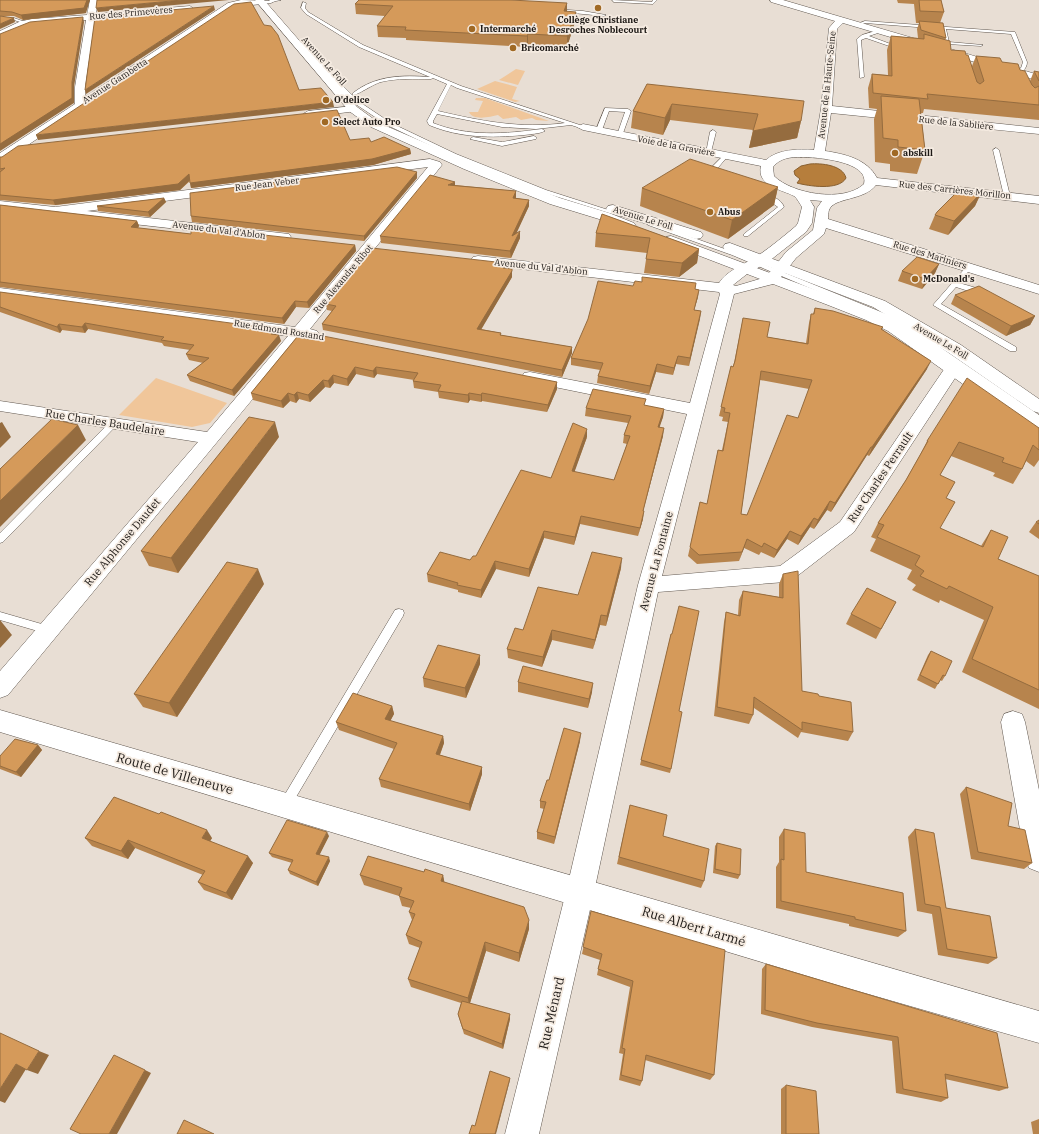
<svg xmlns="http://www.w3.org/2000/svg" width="1039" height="1134" font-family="'IBM Plex Serif',serif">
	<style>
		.green { fill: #f0c69a }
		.water { fill: #b67e3c; stroke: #886031 }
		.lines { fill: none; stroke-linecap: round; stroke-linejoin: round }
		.lane-casing { stroke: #615850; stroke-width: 1 }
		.street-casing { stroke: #615850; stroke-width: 1 }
		.secondary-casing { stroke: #615850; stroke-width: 1 }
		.lane { fill: #fff; fill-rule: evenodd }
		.street { fill: #fff; fill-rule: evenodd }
		.secondary { fill: #fff; fill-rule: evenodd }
		.wall { fill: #b7844d; fill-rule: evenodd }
		.shaded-wall { fill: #956c3f }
		.building { fill: #d59a5a; stroke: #956c3f; fill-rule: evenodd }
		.poi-dot { fill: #a06924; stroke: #f5ebe1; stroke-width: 1.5 }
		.labels { text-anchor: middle; stroke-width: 3.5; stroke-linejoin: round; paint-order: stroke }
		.far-street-label { font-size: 9px; fill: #1d1916; stroke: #f5ebe1 }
		.far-poi-label { font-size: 9px; font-weight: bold; fill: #1d1916; stroke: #f5ebe1; text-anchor: start }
		.street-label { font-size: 11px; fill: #1d1916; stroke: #f5ebe1 }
		.near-street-label { font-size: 13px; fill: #1d1916; stroke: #f5ebe1 }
	</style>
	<rect width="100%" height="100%" fill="#e8ded4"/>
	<!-- green -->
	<g class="green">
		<polygon points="516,69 525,71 518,85 499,80"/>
		<polygon points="495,81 517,87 512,99 520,101 515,102 477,89"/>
		<path d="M476 98H485L549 121 536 120 532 118 521 120 516 117 503 119 498 115C490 117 473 121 469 112H478L483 101 475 100Z"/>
		<polygon points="156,378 227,403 210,423 192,427 119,415"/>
	</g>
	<!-- water -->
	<path class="water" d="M810 164C821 163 843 165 846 178 839 191 808 186 797 183L800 179 795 175 794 171 801 166Z"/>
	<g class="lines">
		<!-- lane casing -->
		<g class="lane-casing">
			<g id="lane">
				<polygon points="270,0 281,0 271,2 269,1"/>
				<polygon points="612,0 652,2 653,0 657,0 653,4 614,2"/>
				<path d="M303 2 306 3 305 8 308 12 363 45 461 86 586 127 583 129 571 125 536 129 502 127 437 114 433 121V123C468 137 505 134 542 129L545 131C539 134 530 134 524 135 491 138 460 138 429 125L427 121 447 84 433 78 431 79C415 79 397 78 381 82 373 84 358 95 353 95V93C376 75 403 75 430 77L359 47 306 14 301 8ZM451 85 457 88 565 123C522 129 480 121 438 111Z"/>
				<polygon points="553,9 583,11 606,15 604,16 552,11"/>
				<polygon points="0,17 14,18 28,23 26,24 14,20 0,19"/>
				<path d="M865 21 1015 32 1027 62C1027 68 1023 72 1017 73L1015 72 1021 68 1023 62 1011 34 946 29 949 42 983 45 981 46 947 44 945 43 942 29 865 23 857 26 855 25Z"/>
				<polygon points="879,30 881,32 869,36 896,46 892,47 866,38 861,40 864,77 860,78 857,39 862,35"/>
				<polygon points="293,40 307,45 334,77 358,101 391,123 456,154 546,190 624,215 619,216 542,192 452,156 387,125 354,103 330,79 303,47 293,42"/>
				<polygon points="605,108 628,109 631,111 622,136 617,135 625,112 609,111 602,130 599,132 596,130"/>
				<polygon points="713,130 716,132 711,152 706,153 710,132"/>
				<polygon points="534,136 537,138 536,139 502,146 470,139 473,137 502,142"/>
				<polygon points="996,148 999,150 1010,196 1007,198 1004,196 993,150"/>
				<polygon points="725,154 728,156 716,170 722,173 722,175 718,175 710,171 710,169"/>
				<path d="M762 194C769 193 782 200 784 207L748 236H744V234L778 207 762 196Z"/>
				<polygon points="648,223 652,223 736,253 886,314 921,334 1039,415 1039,422 915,338 880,318 732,255 648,225"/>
				<polygon points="969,265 972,267 959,283 987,291 987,295 981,295 956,287 941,304 1016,347 1016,351 1010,351 933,305 967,266"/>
				<polygon points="113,421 116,422 117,424 116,426 3,542 0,543 0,533 110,422"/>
				<polygon points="399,609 403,610 404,613 403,616 289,809 285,811 281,809 279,805 281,801 395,610"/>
				<polygon points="0,612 52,627 53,630 52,633 48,634 0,620"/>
			</g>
		</g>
		<!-- street casing -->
		<g class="street-casing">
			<g id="street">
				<polygon points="90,0 98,0 96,14 190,6 194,9 190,12 95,19 85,87 85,97 228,3 241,0 275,1 271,3 234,7 4,161 0,162 0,153 75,104 75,87 86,20 31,25 0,38 0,31 19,22 31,19 87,15"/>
				<path d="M770 0H783L1039 75V81L843 23 837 29 832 106 1039 128V134L831 113 825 151C845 154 867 159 877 178L1039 196V204L876 185C864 201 834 197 829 210 828 213 828 217 828 219L1039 285V294L826 228 824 234 796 258 782 276 773 284 734 294 662 576 780 566 840 522 947 365 953 364 959 365 961 369 854 532 792 580 785 582 658 592 594 892 539 1134H505L566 892 638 585 687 414 530 382 524 381 522 377 524 373 530 372 690 403 720 294 719 292 478 264 473 263 471 260 473 257 478 256 719 283C727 270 746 264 759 255 772 246 784 236 796 226L798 223 802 207C800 204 797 198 794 196 783 190 756 186 761 166L583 130 577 127 583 124 766 160C778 149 798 149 814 150L821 109 829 28 835 21 771 2ZM801 157C815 157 870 161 864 184 844 203 792 194 774 176L773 167C780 158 790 157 801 157ZM810 200 822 201 817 208 813 230 786 252 772 270 763 278 736 286 733 285 747 274 768 262 806 232 812 223 814 207Z"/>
				<polygon points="353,106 358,109 357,111 308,117 303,114 308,111"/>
				<polygon points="430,159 440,162 442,165 310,329 317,331 319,334 317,337 311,339 303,338 8,695 0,698 0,671 198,442 0,411 0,401 207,432 288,336 0,296 0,288 295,327 428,167 87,211 289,234 291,237 289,240 284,241 0,209 0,201 55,207"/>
				<polygon points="1013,711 1022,714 1025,722 1039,790 1039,872 1029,868 1025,858 1001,722 1004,714"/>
			</g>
		</g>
		<!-- secondary casing -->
		<g class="secondary-casing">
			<g id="secondary">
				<polygon points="255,0 264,0 357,107 379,123 472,163 560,198 609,213 634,223 636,226 634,229 629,230 624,229 599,219 550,204 464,169 371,127 349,111"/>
				<polygon points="613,205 701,232 703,235 701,238 696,239 608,212 606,209 608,206"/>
				<polygon points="671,236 840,299 878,314 900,325 1039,420 1039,435 1032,433 888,331 866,320 828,305 666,243 664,240 666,237"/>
				<polygon points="730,243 885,301 961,345 1039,399 1039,413 1033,411 949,353 873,307 725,250 723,247 725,244"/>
				<polygon points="0,710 1039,1011 1039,1043 844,987 0,732"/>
			</g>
		</g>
		<!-- lane -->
		<use href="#lane" class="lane"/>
		<!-- street -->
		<use href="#street" class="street"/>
		<!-- secondary -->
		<use href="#secondary" class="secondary"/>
	</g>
	<!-- wall -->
	<g class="wall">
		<polygon points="0,0 86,13 23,20 14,16 0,16"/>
		<polygon points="897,0 941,0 944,12 940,23 946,38 945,40 951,50 966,55 972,66 976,56 1002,62 1020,70 1030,81 1034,71 1039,72 1039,120 924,109 923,113 921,113 925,150 917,174 890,171 890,164 875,162 874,119 877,109 869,108 868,88 872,74 888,75 887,50 891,36 918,38 917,29 919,23 916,23 914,4 898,3"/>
		<polygon points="567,3 567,12 576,12 575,22 567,47 528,45 527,47 406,40 406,38 378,37 377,26 385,16 356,14 355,4"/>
		<polygon points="647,84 801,121 797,138 749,148 753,130 670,120 663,135 631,128 633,111"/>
		<polygon points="350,140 371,142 410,149 411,154 373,165 191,188 190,181 180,190 55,205 0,200 0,157"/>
		<polygon points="417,172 417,178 364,241 192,222 191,216"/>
		<polygon points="455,185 516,191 516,198 529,200 529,206 516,233 520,238 511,258 381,243 380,236"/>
		<polygon points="778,187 774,205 728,239 640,206 642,188"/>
		<polygon points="981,193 975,206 948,235 929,229 935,215"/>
		<polygon points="164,198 166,202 150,217 98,211 97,206"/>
		<polygon points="0,205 137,221 139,226 138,228 191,234 355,245 356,251 309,308 296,307 284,324 0,287"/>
		<polygon points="602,214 699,249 697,263 679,277 644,273 647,253 595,247 596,233"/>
		<polygon points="939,264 935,273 922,289 898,281 902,271"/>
		<polygon points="505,268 512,275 512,277 481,329 501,333 501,335 572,347 572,353 562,377 323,330 322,324 332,311 327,310 326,304"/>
		<polygon points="633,286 695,289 698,297 694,310 701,311 689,366 676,364 673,375 656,372 649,394 597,383 598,376 600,370 571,365 571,358"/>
		<polygon points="0,292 276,335 281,341 234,396 190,381 187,375 203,363 189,360 186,354 190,350 164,346 162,343 88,329 85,333 62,330 60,333 0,312"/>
		<polygon points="955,295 1035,316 1030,325 1006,336 951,304"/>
		<path d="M815 308 882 329 927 369 869 456 867 455 831 512 827 510 814 529 810 527 798 545 787 539 774 558 761 552 759 555 744 548 739 561 697 564 688 556 700 502 707 504 718 450H722L728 422 722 421 723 417 719 416 731 366 733 367 734 363 743 318 767 337 806 343 809 323 811 314H813ZM760 380 809 389 798 418 747 515 741 514Z"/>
		<polygon points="297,337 557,382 557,389 547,412 482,401 481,402 470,400 468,403 439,398 438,392 414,388 413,381 414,380 377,374 374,378 356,374 348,386 334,383 330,388 325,387 310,402 299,399 296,403 290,401 283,408 253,400 251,393"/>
		<polygon points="645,406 664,409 663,417 659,427 663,436 643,511 643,519 638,536 580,524 574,545 544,538 529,577 496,569 481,598 458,592 458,590 428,582 427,574 470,560 476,556 551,478 587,437 574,472 614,480 627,444 623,443 624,435 628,423 585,416 586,408"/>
		<polygon points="1039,428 1039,460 1034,467 1026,461 1022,469 1013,484 993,476 995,473 951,456 940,475 946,498 940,528 981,546 991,530 998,559 1039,576 1039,709 962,672 984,620 940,600 939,603 912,590 916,585 907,579 912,570 870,551 876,539 871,537 878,523 906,480 920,455 927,441"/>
		<polygon points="279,437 178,573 149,566 141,551"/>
		<polygon points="1039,520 1039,539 1029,532 1036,522"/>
		<polygon points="621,568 606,626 600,625 593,649 552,640 542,667 508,658 507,649 523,630"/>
		<polygon points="783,574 802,691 819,696 853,732 848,741 801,732 798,738 754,708 753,715 749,724 714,716 724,622 726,612 738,615 739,600 743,591 779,597 779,584"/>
		<polygon points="264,584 177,717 143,707 134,694"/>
		<polygon points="896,602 876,639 846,624 851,614"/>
		<polygon points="671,634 679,711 671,769 670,773 640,765"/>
		<polygon points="931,651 945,676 942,681 940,680 935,689 917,680 928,655"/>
		<polygon points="480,664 466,698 424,687 423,678"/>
		<polygon points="518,682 592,692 588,708 518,692"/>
		<polygon points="392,706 394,714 390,721 443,736 444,743 440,755 482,767 482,774 470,811 381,787 379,779 394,749 339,730 336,722"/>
		<polygon points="580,741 554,844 537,839 537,832 544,809 540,808 540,801 549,780"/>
		<polygon points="38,745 42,750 21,777 0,769 0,756"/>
		<polygon points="966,787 1008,826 1032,863 1024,869 971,859 960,794"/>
		<polygon points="630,805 663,836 704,881 701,888 617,864"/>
		<polygon points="784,829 806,872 906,931 898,937 849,926 849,924 776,908 776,867 779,862 779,837"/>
		<polygon points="915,829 946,908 997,958 988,964 938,955 932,914 917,911 908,837"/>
		<polygon points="329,836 319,855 330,861 318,886 290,874 288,870 292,863 272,857 269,853"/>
		<polygon points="85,838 212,838 210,841 253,863 232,900 204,890 198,882 203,875 135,848 128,859 92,846"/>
		<polygon points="717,843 740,875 738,879 713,873 715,846"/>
		<polygon points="424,872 443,875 444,882 529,929 519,962 486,951 470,1003 510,1019 503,1049 464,1034 458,1014 461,1003 411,987 408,979 420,948 409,944 406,935 412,920 409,912 411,908 402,906 399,896 364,885 360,875"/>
		<polygon points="591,911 714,1075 710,1080 645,1060 642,1081 640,1086 619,1080 623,1054 619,1053 630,987 597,975 600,960 582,954"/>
		<polygon points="766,964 1008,1088 999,1091 945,1079 948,1098 941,1102 896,1093 892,1041 812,1027 761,1014 762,969"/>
		<polygon points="786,1085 819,1134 781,1134 781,1089"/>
		<polygon points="1039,1119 1039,1134 1033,1134 1031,1122"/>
	</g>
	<!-- shaded-wall -->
	<g class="shaded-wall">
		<polygon points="87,0 90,0 86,13 23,20 21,15"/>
		<polygon points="182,0 229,0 98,12 96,8"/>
		<polygon points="567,3 567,14 564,11"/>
		<polygon points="214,6 215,10 86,94 85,90"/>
		<polygon points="576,12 575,22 567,47 567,36"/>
		<polygon points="83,17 84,22 74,87 74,103 0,151 0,144 72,82"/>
		<polygon points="14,18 15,22 0,29 0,24"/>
		<polygon points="528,34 528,45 527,47 527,36"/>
		<polygon points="333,102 334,107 38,140 36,135"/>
		<polygon points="672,104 670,120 663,135 665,118"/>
		<polygon points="801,121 797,138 749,148 753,131"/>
		<polygon points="410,149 411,154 373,165 191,188 190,183"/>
		<polygon points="417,172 417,178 364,241 364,236"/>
		<polygon points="189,174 191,179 180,190 55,205 53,200"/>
		<polygon points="455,182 455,188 448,185"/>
		<polygon points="778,187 774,205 728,239 732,220"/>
		<polygon points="516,191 516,197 513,204 513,198"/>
		<polygon points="981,193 975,206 948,235 954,221"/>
		<polygon points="164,198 166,202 150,217 148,212"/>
		<polygon points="529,200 529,206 512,243 512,236"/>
		<polygon points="137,221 139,226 133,233 131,227"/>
		<polygon points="520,231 520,238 511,258 510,251"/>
		<polygon points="355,245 356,251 309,308 307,302"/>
		<polygon points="699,249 697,263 679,277 682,263"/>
		<polygon points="939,264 935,273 922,289 925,279"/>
		<polygon points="512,269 512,277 478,335 477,329"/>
		<polygon points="699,290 698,297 692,317 694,310"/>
		<polygon points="295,301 296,307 284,324 282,318"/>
		<polygon points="701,311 700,319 689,366 690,358"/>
		<polygon points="1035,316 1030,325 1006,336 1011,326"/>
		<polygon points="85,323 88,329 85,333 82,327"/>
		<polygon points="59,324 62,330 60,333 57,327"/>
		<polygon points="275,329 276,335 271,334"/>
		<polygon points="279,335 281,341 234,396 232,390"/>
		<polygon points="572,347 572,353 562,377 562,370"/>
		<polygon points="678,356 676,364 673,375 674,368"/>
		<polygon points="931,361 927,369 869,456 872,447"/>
		<polygon points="657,364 656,372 649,394 650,386"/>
		<polygon points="355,367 356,374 348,386 347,379"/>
		<polygon points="376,367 377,374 374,378 373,371"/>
		<polygon points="333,375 334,383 330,388 328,381"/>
		<polygon points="323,380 325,387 310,402 308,395"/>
		<polygon points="557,382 557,389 547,412 548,405"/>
		<polygon points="297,392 299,399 296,403 294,395"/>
		<polygon points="288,393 290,401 283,408 281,401"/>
		<polygon points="469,393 470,400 468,403 468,395"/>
		<polygon points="482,393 482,401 481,402 481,395"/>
		<polygon points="664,409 663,417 657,435 658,427"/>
		<polygon points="2,422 11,437 0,448 0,423"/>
		<polygon points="275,422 279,437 178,573 171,558"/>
		<polygon points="78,425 86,440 0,527 0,501"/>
		<polygon points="664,428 663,436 641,519 643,511"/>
		<polygon points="587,429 587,437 572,479 572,471"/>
		<polygon points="871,447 867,455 831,512 835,503"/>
		<polygon points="830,501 827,510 814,529 818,520"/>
		<polygon points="644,511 643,519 638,536 640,528"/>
		<polygon points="581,516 580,524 574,545 575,537"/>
		<polygon points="814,518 810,527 798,545 801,536"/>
		<polygon points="544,531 544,538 529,577 529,569"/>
		<polygon points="790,531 787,539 774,558 777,550"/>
		<polygon points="747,539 744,548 739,561 742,552"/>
		<polygon points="622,558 621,568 606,626 607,616"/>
		<polygon points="495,561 496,569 481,598 481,590"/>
		<polygon points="258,569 264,584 177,717 169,703"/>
		<polygon points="601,615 600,625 593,649 595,640"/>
		<polygon points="0,620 12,635 0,648"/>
		<polygon points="552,630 552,640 542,667 543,657"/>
		<polygon points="480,655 480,664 466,698 465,688"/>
		<polygon points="593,683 592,692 588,708 589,699"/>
		<polygon points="392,706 394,714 387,727 385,719"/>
		<polygon points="581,733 580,741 554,844 555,837"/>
		<polygon points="443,736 444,743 437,762 436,754"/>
		<polygon points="38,745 42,750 21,777 16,772"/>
		<polygon points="482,767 482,774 470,811 469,804"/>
		<polygon points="207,830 212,838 207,846 202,838"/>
		<polygon points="327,832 329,836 318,858 316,854"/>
		<polygon points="128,840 135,848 128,859 121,851"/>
		<polygon points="248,856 253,863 232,900 226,893"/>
		<polygon points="329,857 330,861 318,886 316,882"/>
		<polygon points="443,875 445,885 441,881"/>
		<polygon points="529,920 529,929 519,962 519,953"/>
		<polygon points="485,942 486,951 469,1006 468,998"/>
		<polygon points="510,1014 510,1019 503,1049 502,1044"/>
		<polygon points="39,1051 49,1055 38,1074 27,1070"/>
		<polygon points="16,1064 26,1069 5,1103 0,1101 0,1089"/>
		<polygon points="145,1070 151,1073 117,1134 109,1134"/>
		<polygon points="510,1078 510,1080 496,1134 495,1134"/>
	</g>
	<!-- building -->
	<g class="building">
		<polygon points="0,0 87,0 84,8 21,15 12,12 0,11"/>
		<polygon points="97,0 182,0 96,8"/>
		<polygon points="359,0 511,0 567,3 564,11 576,12 567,36 528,34 527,36 405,30 406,27 377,26 393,6 355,4"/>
		<polygon points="919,0 941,0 944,12 920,11"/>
		<polygon points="251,2 264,25 271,26 278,35 299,90 321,88 333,102 36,135 234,4"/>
		<polygon points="214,6 85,90 95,17"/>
		<polygon points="0,16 14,18 0,24"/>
		<polygon points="83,17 72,82 72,98 0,144 0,34 30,22"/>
		<polygon points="919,21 943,23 946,38 921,30"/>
		<polygon points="924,34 950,41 951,50 965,51 966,55 968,55 977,82 980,84 984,81 976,56 1000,58 1002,62 1018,64 1020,70 1025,71 1032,85 1035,88 1039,86 1039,105 927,94 928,99 873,93 872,74 892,76 891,36 924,39"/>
		<polygon points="1034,71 1039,72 1039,81"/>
		<polygon points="647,84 804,101 801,121 753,131 758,114 672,104 665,118 633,111"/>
		<polygon points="881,96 919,99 925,150 898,147 898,140 883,138"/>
		<polygon points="337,110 350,140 369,138 371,142 384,137 410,149 372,159 190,183 189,174 178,184 53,200 0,195 0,172 5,168 0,169 0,157 2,157 18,146"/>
		<polygon points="690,159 778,187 732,220 642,188"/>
		<polygon points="397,167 417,172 364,236 191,216 190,193"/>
		<polygon points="430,175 455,182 448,185 516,191 513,198 529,200 512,236 520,231 510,251 380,236"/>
		<polygon points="956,193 981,193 954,221 935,215 937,212"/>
		<polygon points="164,198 148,212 97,206"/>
		<polygon points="0,205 137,221 131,227 191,234 191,227 355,245 307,302 295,301 282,318 0,282"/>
		<polygon points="602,214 699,249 682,263 646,259 650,238 596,233"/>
		<polygon points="372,248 505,263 503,268 512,269 512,271 477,329 501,333 500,335 572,347 562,370 322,324 336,306 326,304"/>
		<polygon points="917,257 939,264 925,279 902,271"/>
		<polygon points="642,277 696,283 695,289 699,290 694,310 701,311 690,358 678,356 674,368 657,364 650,386 598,376 603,363 571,358 588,319 598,281 633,286 635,281 642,282"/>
		<polygon points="979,286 1035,316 1011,326 955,295"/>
		<polygon points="0,292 275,329 271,334 279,335 232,390 187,375 209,358 186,354 194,345 161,340 164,337 85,323 82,327 59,324 57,327 0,307"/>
		<path d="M815 308 833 311 883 327 881 329 931 361 872 447H871L835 503 830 501 818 520 814 518 801 536 790 531 777 550 764 543 762 547 747 539 742 552 699 555 690 547 700 502 707 504 718 450 723 451 730 413 724 412 725 408 721 407 731 366 733 367 735 361 743 318 770 322 767 337 808 344 811 314H814ZM761 371 812 380 798 418 787 415 747 515 741 514Z"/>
		<polygon points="313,334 557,382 548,405 482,393 481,395 469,393 468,395 438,391 441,385 413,381 418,373 376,367 373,371 355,367 347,379 333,375 328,381 323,380 308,395 297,392 294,395 288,393 281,401 251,393 297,337 309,339"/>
		<polygon points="967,378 1039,428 1039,450 1033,445 1022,469 1002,462 1004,458 959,442 940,475 955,482 946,498 955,502 940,528 983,547 991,530 1008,537 998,559 1039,576 1039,690 972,659 993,607 949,586 947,589 920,576 924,571 915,565 920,556 877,537 884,525 878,523 906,480 928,441 927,441"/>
		<polygon points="593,389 646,399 644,405 664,409 658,427 664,428 643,511 644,511 640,528 581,516 575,537 544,531 529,569 495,561 481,590 457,585 458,583 427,574 440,552 470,560 473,556 476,556 521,470 551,478 573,423 587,429 572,471 614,480 630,436 624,435 631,416 586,408"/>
		<polygon points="249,417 275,422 171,558 141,551"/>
		<polygon points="52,419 78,425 0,501 0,469"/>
		<polygon points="1039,520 1039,524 1036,522"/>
		<polygon points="592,552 622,558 607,616 601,615 595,640 552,630 543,657 507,649 515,628 523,630 538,587 578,595"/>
		<polygon points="227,562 258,569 169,703 134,694"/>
		<polygon points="798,571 802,691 818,694 819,696 851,702 853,732 802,722 802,730 754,697 753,715 717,707 726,612 740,616 743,591 783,598 783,574"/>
		<polygon points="867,588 896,602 881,629 851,614"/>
		<polygon points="679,606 699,611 679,711 682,712 671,769 641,760 671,634 672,634"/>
		<polygon points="438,645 480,655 465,688 423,678"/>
		<polygon points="931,651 952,661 945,676 943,675 938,684 920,675"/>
		<polygon points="523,666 593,683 589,699 518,682"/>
		<polygon points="353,693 392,706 385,719 443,736 436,754 482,767 469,804 379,779 397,743 336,722"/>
		<polygon points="564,728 581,733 555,837 537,832 546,802 540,801 547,780 549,780"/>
		<polygon points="15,739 38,745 16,772 0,766 0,756"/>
		<polygon points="966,787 1012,803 1008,826 1025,830 1032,863 978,852"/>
		<polygon points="114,797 159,814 161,812 207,830 202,838 248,856 226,893 198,882 205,871 128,840 121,851 85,838"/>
		<polygon points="630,805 667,815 663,836 709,849 704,881 619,857"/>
		<polygon points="287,820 327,832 316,854 329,857 316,882 288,870 293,860 269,853"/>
		<polygon points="784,829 805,833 806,872 903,893 906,931 855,919 855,917 781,901 781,859 784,860"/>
		<polygon points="915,829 934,833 946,908 990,916 997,958 947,949 940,907 925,904"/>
		<polygon points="717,843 741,849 740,875 715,869"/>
		<polygon points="368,856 424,872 425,869 443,875 441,881 524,907 529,920 519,953 485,942 468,998 408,979 422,942 406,935 415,914 409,912 414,901 399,896 402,888 360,875"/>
		<polygon points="591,911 725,950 714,1075 646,1055 642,1081 621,1075 625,1049 622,1048 633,981 598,969 602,954 583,947"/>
		<polygon points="766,964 997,1033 1008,1088 945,1074 948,1098 903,1089 898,1037 817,1023 765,1010"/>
		<polygon points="462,1001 510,1014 502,1044 463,1029 458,1014"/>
		<polygon points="0,1033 39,1051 27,1070 16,1064 0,1089"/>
		<polygon points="114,1055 145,1070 109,1134 81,1134 70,1129"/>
		<polygon points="490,1071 510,1078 495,1134 469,1134 472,1125 475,1126"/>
		<polygon points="786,1085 816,1091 819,1134 786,1134"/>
		<polygon points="184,1120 214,1134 177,1134"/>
	</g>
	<!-- markers -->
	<g class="poi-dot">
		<circle cx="598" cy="8" r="4"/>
		<circle cx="472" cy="29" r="4"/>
		<circle cx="513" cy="48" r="4"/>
		<circle cx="326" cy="100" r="4"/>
		<circle cx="325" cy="122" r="4"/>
		<circle cx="895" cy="153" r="4"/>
		<circle cx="710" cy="212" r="4"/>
		<circle cx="915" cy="279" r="4"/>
	</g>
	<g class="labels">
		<!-- far-street labels -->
		<g class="far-street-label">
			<text transform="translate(131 13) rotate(-5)" y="3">Rue des Primevères</text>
			<text transform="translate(324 61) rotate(48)" y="3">Avenue Le Foll</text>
			<text transform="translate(115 81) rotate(-33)" y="3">Avenue Gambetta</text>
			<text transform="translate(827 85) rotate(-84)" y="3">Avenue de la Haute-Seine</text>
			<text transform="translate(956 123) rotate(6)" y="3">Rue de la Sablière</text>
			<text transform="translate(676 146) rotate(11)" y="3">Voie de la Gravière</text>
			<text transform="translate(267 184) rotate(-7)" y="3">Rue Jean Veber</text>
			<text transform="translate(955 190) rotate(6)" y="3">Rue des Carrières Morillon</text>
			<text transform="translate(643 218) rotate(17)" y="3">Avenue Le Foll</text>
			<text transform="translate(219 230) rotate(7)" y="3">Avenue du Val d'Ablon</text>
			<text transform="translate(930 255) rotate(17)" y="3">Rue des Mariniers</text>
			<text transform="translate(541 267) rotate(6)" y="3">Avenue du Val d'Ablon</text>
			<text transform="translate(343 279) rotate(-50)" y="3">Rue Alexandre Ribot</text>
			<text transform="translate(279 330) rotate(9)" y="3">Rue Edmond Rostand</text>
			<text transform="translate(941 341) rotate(31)" y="3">Avenue Le Foll</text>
		</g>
		<!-- far-poi labels -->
		<g class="far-poi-label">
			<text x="598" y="23" text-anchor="middle">Collège Christiane<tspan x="598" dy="10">Desroches Noblecourt</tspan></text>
			<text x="480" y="32">Intermarché</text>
			<text x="521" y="51">Bricomarché</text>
			<text x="334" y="103">O'delice</text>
			<text x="333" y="125">Select Auto Pro</text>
			<text x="903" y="156">abskill</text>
			<text x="718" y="215">Abus</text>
			<text x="923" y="282">McDonald's</text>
		</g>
		<!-- street labels -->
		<g class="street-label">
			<text transform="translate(105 422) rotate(9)" y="4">Rue Charles Baudelaire</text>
			<text transform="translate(880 477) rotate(-56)" y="4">Rue Charles Perrault</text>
			<text transform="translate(122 542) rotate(-50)" y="4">Rue Alphonse Daudet</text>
			<text transform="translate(656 561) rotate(-75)" y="4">Avenue La Fontaine</text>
		</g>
		<!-- near-street labels -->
		<g class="near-street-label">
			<text transform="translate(175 773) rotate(16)" y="5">Route de Villeneuve</text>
			<text transform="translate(694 926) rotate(17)" y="5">Rue Albert Larmé</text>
			<text transform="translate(551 1013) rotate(-77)" y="5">Rue Ménard</text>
		</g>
	</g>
</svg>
